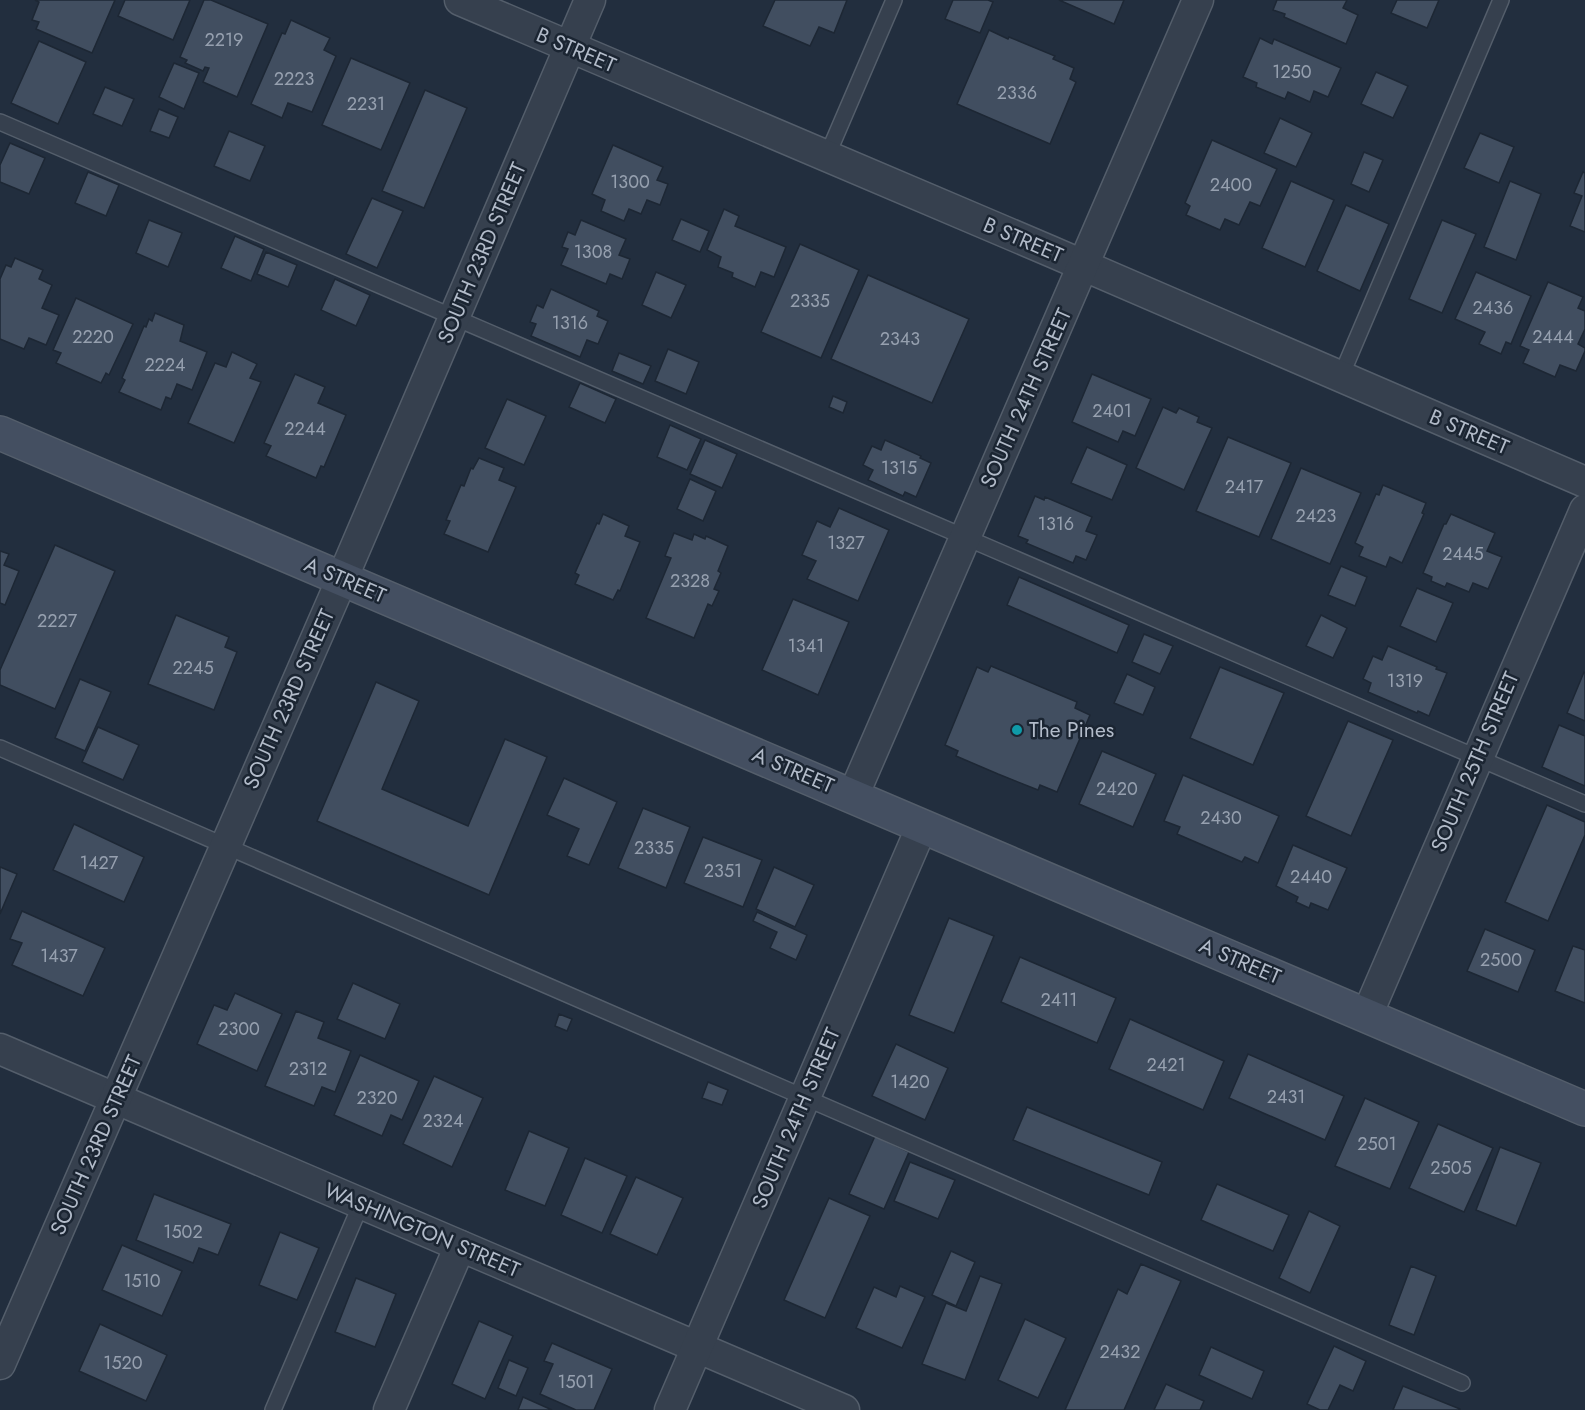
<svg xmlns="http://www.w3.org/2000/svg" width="1585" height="1410" font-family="Jost,sans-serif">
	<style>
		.building { fill: #414e60; stroke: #1d2734; stroke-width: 1.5 }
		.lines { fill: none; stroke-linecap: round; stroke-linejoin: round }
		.lane-casing { stroke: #545e6b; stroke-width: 18 }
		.street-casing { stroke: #545e6b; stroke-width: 33 }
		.secondary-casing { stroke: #545e6b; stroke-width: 36 }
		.lane { stroke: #36404e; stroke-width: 15 }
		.street { stroke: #36404e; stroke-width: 30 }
		.secondary { stroke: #444f61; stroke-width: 33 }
		.culture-dot { fill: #0f9aa8; stroke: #1b2532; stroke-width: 2 }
		.labels { text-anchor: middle; stroke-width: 5; stroke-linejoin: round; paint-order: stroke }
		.number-label { font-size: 18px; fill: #96a0af }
		.street-label { font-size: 21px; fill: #b2bbc9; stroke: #1b2532 }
		.poi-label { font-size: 21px; fill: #b2bbc9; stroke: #1b2532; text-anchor: start }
	</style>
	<rect width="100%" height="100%" fill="#222e3e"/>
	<!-- building -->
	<g class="building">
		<polygon points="35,0 115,0 92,53 36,29 39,22 32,20 39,2"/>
		<polygon points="125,0 190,0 173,40 118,16"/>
		<polygon points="204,0 211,0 268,24 237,97 203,82 209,68 205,67 203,71 185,63 187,60 180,57"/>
		<polygon points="775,0 847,0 834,33 819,27 810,46 763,26"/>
		<polygon points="953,0 988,0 993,2 980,33 945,19"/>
		<polygon points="1059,0 1124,0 1114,24"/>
		<polygon points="1277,0 1347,0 1343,8 1358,15 1346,44 1284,17 1285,14 1273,10"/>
		<polygon points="1397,0 1439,0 1427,28 1391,13"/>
		<polygon points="291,20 330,38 324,50 336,56 312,112 288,103 282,118 251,104 282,33 285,34"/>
		<polygon points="989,30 1008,39 1009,37 1055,56 1053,59 1074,68 1070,79 1076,82 1050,144 957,104"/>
		<polygon points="1260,38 1272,44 1274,39 1341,68 1328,97 1314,91 1310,102 1288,92 1285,99 1256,87 1257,83 1243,77"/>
		<polygon points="39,41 86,62 58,124 11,103"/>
		<polygon points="351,58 410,83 381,150 322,125"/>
		<polygon points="174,63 199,73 184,109 159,97"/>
		<polygon points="1376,72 1408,86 1393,118 1361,104"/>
		<polygon points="105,87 134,99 122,126 93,114"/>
		<polygon points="425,90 467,108 424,208 382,191"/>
		<polygon points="159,109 178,117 169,138 150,131"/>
		<polygon points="1280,118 1312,133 1296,167 1264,153"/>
		<polygon points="229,131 265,146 250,181 214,166"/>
		<polygon points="1480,133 1514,147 1499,183 1464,168"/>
		<polygon points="1212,140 1277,169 1260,206 1250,202 1239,225 1225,219 1220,230 1186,215 1190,206 1185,203"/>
		<polygon points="10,143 45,158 29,194 0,182 0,165"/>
		<polygon points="613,145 663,167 657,180 668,184 660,205 647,200 641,214 629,209 624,221 601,211 605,200 592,194"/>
		<polygon points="1364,152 1383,160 1369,192 1351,184"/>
		<polygon points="88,172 119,185 106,216 75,203"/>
		<polygon points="1583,172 1585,173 1585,232 1570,226 1582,196 1574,193"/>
		<polygon points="1291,181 1334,200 1305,267 1262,248"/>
		<polygon points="1510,181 1541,194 1516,260 1484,247"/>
		<polygon points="372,198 403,211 377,268 346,254"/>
		<polygon points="1346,205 1389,224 1360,291 1317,271"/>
		<polygon points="724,209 739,216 735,226 786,247 774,277 761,272 755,287 732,277 733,273 718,267 721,257 707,250"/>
		<polygon points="681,219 709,231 700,252 672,240"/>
		<polygon points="149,220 182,233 168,267 136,253"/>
		<polygon points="581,220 626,239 619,255 630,259 622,279 610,274 606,284 561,265 568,249 562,247 568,232 575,235"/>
		<polygon points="1442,220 1476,234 1442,313 1409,299"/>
		<polygon points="235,236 264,249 251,281 221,268"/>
		<polygon points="800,244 859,270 821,358 761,332"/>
		<polygon points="266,252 297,265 288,287 257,274"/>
		<polygon points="15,258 43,270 39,279 52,285 42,308 59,315 46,345 29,338 24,349 0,339 0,279 6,265 11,267"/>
		<polygon points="656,272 686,285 671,318 642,305"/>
		<polygon points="1476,272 1531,296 1511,344 1506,342 1501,354 1479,344 1485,332 1455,319"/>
		<polygon points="868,275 969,319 932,403 831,359"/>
		<polygon points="335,279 370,295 356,326 321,310"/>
		<polygon points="1548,282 1583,297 1578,308 1585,311 1585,329 1578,344 1585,348 1585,351 1576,371 1560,365 1555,377 1523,363 1529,350 1520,346"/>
		<polygon points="551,289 599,311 597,316 608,321 598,344 587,340 580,357 531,336 536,324 530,322 537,305 543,308"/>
		<polygon points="76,298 133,324 109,375 106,373 101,383 56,363 61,353 53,350"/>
		<polygon points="155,313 184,325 180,341 207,352 192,390 177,384 171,399 166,397 161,410 119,392 125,380 122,378 144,326 146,327 149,319 152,321"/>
		<polygon points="668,349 699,362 686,394 655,381"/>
		<polygon points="232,352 257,364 250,378 261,382 234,443 188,423 215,363 226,367"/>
		<polygon points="619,353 651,366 643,384 612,371"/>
		<polygon points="295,374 325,387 318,403 346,415 324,467 321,466 316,478 266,456 271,446 264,443"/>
		<polygon points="1092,374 1151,399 1135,436 1123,431 1118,442 1072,422"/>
		<polygon points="580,383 616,399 605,423 569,407"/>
		<polygon points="833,396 847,402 843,413 829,407"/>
		<polygon points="507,399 546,416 524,465 485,448"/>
		<polygon points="1163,407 1176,413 1179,408 1199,417 1197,422 1212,428 1184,490 1136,468"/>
		<polygon points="670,425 701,439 687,470 657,457"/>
		<polygon points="1228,437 1291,463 1259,537 1196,511"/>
		<polygon points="705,440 737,454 722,488 690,474"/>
		<polygon points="885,440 921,456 920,458 931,463 916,497 905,492 903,496 868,480 873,470 863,465 872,446 881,450"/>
		<polygon points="1087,447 1127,465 1112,500 1071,483"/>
		<polygon points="479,458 504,468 499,480 516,487 488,552 444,534 450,521 446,520 461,485 464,486 471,468 473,469"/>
		<polygon points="1301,468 1361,493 1330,564 1271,539"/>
		<polygon points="690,479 716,491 703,521 677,509"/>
		<polygon points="1383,485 1426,503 1422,513 1424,514 1402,563 1390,557 1386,567 1359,556 1363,547 1355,543 1376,494 1379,495"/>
		<polygon points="1035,496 1044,500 1045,497 1092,517 1086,531 1097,535 1086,560 1076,556 1073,563 1026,543 1028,540 1018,536"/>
		<polygon points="839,508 889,530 858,601 807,579 816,561 802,555 817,521 830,527"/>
		<polygon points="603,514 629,526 625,536 640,542 620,591 618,590 613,600 575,584 579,575 575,573 597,523 599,524"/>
		<polygon points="1451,514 1495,533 1487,551 1502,557 1488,589 1473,583 1469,592 1447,583 1445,587 1431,581 1432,577 1423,573 1444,524 1446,524"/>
		<polygon points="674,533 692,540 694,534 705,539 706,536 728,546 718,571 721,573 714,589 719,591 712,606 708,604 694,638 646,618 671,558 665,556"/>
		<polygon points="55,545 115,571 55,709 0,685 0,670"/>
		<polygon points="0,551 9,554 4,565 19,571 5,605 0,603"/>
		<polygon points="1341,566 1367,577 1355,606 1328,595"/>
		<polygon points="1019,577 1129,625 1117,653 1007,605"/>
		<polygon points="1417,588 1453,603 1436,642 1400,626"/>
		<polygon points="793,599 849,622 818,695 762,670"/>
		<polygon points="176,615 229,637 225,647 237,652 214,710 148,684"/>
		<polygon points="1321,615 1347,628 1333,658 1306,646"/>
		<polygon points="1144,634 1173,646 1160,674 1132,662"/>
		<polygon points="1388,646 1437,667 1436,669 1447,673 1429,716 1418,711 1417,713 1368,692 1371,683 1363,679 1373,656 1382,660"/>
		<polygon points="991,666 1077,702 1075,708 1090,715 1057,792 1040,785 1038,790 998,774 956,756 958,751 945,745 977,667 988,672"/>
		<polygon points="1220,667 1284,693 1253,765 1190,738"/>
		<polygon points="1584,672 1585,673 1585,721 1567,713"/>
		<polygon points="1127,674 1155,687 1143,715 1114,703"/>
		<polygon points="80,679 111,692 85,751 55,738"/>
		<polygon points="376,682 419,701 382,789 468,826 505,739 547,757 489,895 317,821"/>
		<polygon points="1348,721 1393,740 1351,836 1306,816"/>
		<polygon points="1559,725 1585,736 1585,786 1542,767"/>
		<polygon points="98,727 139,745 123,780 82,762"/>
		<polygon points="1102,751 1156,774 1133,827 1079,804"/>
		<polygon points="1183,775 1279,816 1258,863 1245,857 1242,862 1177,834 1180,827 1164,821"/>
		<polygon points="564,778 617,802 589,865 567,856 579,829 547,815"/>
		<polygon points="1547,805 1585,822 1585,835 1548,921 1505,902"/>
		<polygon points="643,808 690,827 666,888 618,868"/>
		<polygon points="74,824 144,857 124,902 53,870"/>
		<polygon points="703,837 762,860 743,907 684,883"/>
		<polygon points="1293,845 1347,868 1328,910 1311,903 1309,908 1296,902 1298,897 1276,886"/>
		<polygon points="0,867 17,874 0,914"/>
		<polygon points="774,867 814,885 795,927 756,909"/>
		<polygon points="22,911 105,948 83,996 12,965 22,943 10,939"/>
		<polygon points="757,912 807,935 796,960 770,948 777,932 753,921"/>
		<polygon points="949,918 994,936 954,1033 909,1015"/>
		<polygon points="1485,929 1535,950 1518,992 1467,971"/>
		<polygon points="1573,946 1585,950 1585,1003 1555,991"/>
		<polygon points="1020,957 1116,998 1097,1043 1001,1002"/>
		<polygon points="353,983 400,1004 385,1039 337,1019"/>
		<polygon points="235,993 282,1014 257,1071 197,1044 214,1005 227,1010"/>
		<polygon points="296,1011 324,1022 318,1038 351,1051 335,1092 322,1087 314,1106 265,1086"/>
		<polygon points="559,1014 572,1019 567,1031 555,1026"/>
		<polygon points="1130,1019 1224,1061 1203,1110 1109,1069"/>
		<polygon points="896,1044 948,1068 925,1120 872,1096"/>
		<polygon points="1248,1054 1344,1096 1325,1140 1229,1098"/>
		<polygon points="360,1055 419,1081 402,1120 391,1115 382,1136 334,1115"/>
		<polygon points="434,1076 483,1098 452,1167 403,1144"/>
		<polygon points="708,1082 728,1090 722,1105 702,1098"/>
		<polygon points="1365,1098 1419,1122 1390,1189 1335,1166"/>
		<polygon points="1027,1107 1162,1162 1149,1195 1013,1140"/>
		<polygon points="1438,1124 1493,1148 1464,1212 1409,1188"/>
		<polygon points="529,1131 569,1148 545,1206 505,1190"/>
		<polygon points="875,1136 909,1152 884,1209 849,1194"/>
		<polygon points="1500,1147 1541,1163 1516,1226 1476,1210"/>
		<polygon points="585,1158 627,1176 602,1233 561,1215"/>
		<polygon points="910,1162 955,1180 938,1219 894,1201"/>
		<polygon points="636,1177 683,1198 657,1255 610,1234"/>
		<polygon points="1217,1184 1289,1215 1273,1251 1201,1220"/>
		<polygon points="154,1194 231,1224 218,1255 199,1248 193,1263 136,1240"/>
		<polygon points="829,1198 870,1216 825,1318 784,1300"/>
		<polygon points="1309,1211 1340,1226 1310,1293 1279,1278"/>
		<polygon points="280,1232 319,1248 297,1300 259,1285"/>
		<polygon points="122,1245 182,1271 162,1316 102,1290"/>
		<polygon points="951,1251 975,1262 956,1306 932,1295"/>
		<polygon points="1141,1264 1181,1281 1124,1410 1065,1410 1118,1289 1127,1294"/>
		<polygon points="1411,1266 1436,1276 1414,1335 1389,1325"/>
		<polygon points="980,1276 1002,1284 965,1380 922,1364 946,1303 966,1311"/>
		<polygon points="356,1278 396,1294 375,1347 335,1332"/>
		<polygon points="900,1286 925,1297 902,1348 856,1328 874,1287 896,1297"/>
		<polygon points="1025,1319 1066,1338 1038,1398 998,1380"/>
		<polygon points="479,1321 513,1336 485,1399 452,1384"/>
		<polygon points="100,1324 167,1355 146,1401 79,1371"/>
		<polygon points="552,1343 612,1369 594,1410 576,1410 540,1394 553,1364 544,1361"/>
		<polygon points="1334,1346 1366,1361 1353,1391 1340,1385 1328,1410 1320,1410 1307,1404"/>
		<polygon points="1211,1347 1264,1371 1252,1399 1199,1375"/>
		<polygon points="509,1360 528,1368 516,1396 498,1388"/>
		<polygon points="1166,1384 1204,1401 1200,1410 1154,1410"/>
		<polygon points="1403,1386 1460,1409 1460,1410 1393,1410"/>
		<polygon points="523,1397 552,1410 518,1410"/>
	</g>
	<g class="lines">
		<!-- lane casing -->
		<g class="lane-casing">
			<g id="lane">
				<polyline points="0,122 1585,804"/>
				<polyline points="827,156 894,0"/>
				<polyline points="1341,376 1501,0"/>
				<polyline points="0,748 1462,1383"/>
				<polyline points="273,1410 361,1204"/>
			</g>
		</g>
		<!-- street casing -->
		<g class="street-casing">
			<g id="street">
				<polyline points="460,0 1050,251 1585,482"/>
				<polyline points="853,796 1198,0"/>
				<polyline points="1367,1015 1585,510"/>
				<polyline points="0,1049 844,1410"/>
				<polyline points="0,1364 342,579 590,0"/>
				<polyline points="389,1410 460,1246"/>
				<polyline points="670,1410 922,826"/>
			</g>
		</g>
		<!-- secondary casing -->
		<g class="secondary-casing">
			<polyline id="secondary" points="0,433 1585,1109"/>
		</g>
		<!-- lane -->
		<use href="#lane" class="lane"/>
		<!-- street -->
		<use href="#street" class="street"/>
		<!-- secondary -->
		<use href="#secondary" class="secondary"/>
	</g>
	<!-- markers -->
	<circle class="culture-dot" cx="1017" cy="730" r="6"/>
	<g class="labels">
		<!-- number labels -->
		<g class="number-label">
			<text x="224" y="46">2219</text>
			<text x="1292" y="78">1250</text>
			<text x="294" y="85">2223</text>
			<text x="1017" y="99">2336</text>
			<text x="366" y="110">2231</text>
			<text x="630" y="188">1300</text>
			<text x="1231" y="191">2400</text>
			<text x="593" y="258">1308</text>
			<text x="810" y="307">2335</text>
			<text x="1493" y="314">2436</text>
			<text x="570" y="329">1316</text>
			<text x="93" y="343">2220</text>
			<text x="1553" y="343">2444</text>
			<text x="900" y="345">2343</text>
			<text x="165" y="371">2224</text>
			<text x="1112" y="417">2401</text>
			<text x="305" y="435">2244</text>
			<text x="899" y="474">1315</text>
			<text x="1244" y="493">2417</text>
			<text x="1316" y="522">2423</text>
			<text x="1056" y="530">1316</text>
			<text x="846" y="549">1327</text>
			<text x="1463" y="560">2445</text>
			<text x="690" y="587">2328</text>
			<text x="57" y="627">2227</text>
			<text x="806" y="652">1341</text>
			<text x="193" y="674">2245</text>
			<text x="1405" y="687">1319</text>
			<text x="1117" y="795">2420</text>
			<text x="1221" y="824">2430</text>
			<text x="654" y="854">2335</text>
			<text x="99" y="869">1427</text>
			<text x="723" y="877">2351</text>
			<text x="1311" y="883">2440</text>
			<text x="59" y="962">1437</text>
			<text x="1501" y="966">2500</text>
			<text x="1059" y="1006">2411</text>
			<text x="239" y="1035">2300</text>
			<text x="1166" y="1071">2421</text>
			<text x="308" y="1075">2312</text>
			<text x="910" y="1088">1420</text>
			<text x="1286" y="1103">2431</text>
			<text x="377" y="1104">2320</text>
			<text x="443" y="1127">2324</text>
			<text x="1377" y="1150">2501</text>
			<text x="1451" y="1174">2505</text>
			<text x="183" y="1238">1502</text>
			<text x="142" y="1287">1510</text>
			<text x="1120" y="1358">2432</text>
			<text x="123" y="1369">1520</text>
			<text x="576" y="1388">1501</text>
		</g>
		<!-- street labels -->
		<g class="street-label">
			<text transform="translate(576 50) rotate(23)" y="7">B STREET</text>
			<text transform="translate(1023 240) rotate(23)" y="7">B STREET</text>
			<text transform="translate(482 253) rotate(-67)" y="7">SOUTH 23RD STREET</text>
			<text transform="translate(1026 398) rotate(-66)" y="7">SOUTH 24TH STREET</text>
			<text transform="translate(1469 432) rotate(23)" y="7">B STREET</text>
			<text transform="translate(345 580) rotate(23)" y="7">A STREET</text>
			<text transform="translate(289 699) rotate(-66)" y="7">SOUTH 23RD STREET</text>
			<text transform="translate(1475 762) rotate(-67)" y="7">SOUTH 25TH STREET</text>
			<text transform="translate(793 770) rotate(23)" y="7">A STREET</text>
			<text transform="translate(1240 961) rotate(23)" y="7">A STREET</text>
			<text transform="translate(796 1118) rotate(-67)" y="7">SOUTH 24TH STREET</text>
			<text transform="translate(96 1145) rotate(-66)" y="7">SOUTH 23RD STREET</text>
			<text transform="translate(422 1230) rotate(23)" y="7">WASHINGTON STREET</text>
		</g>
		<!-- poi labels -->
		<g class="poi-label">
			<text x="1029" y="737">The Pines</text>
		</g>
	</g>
</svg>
